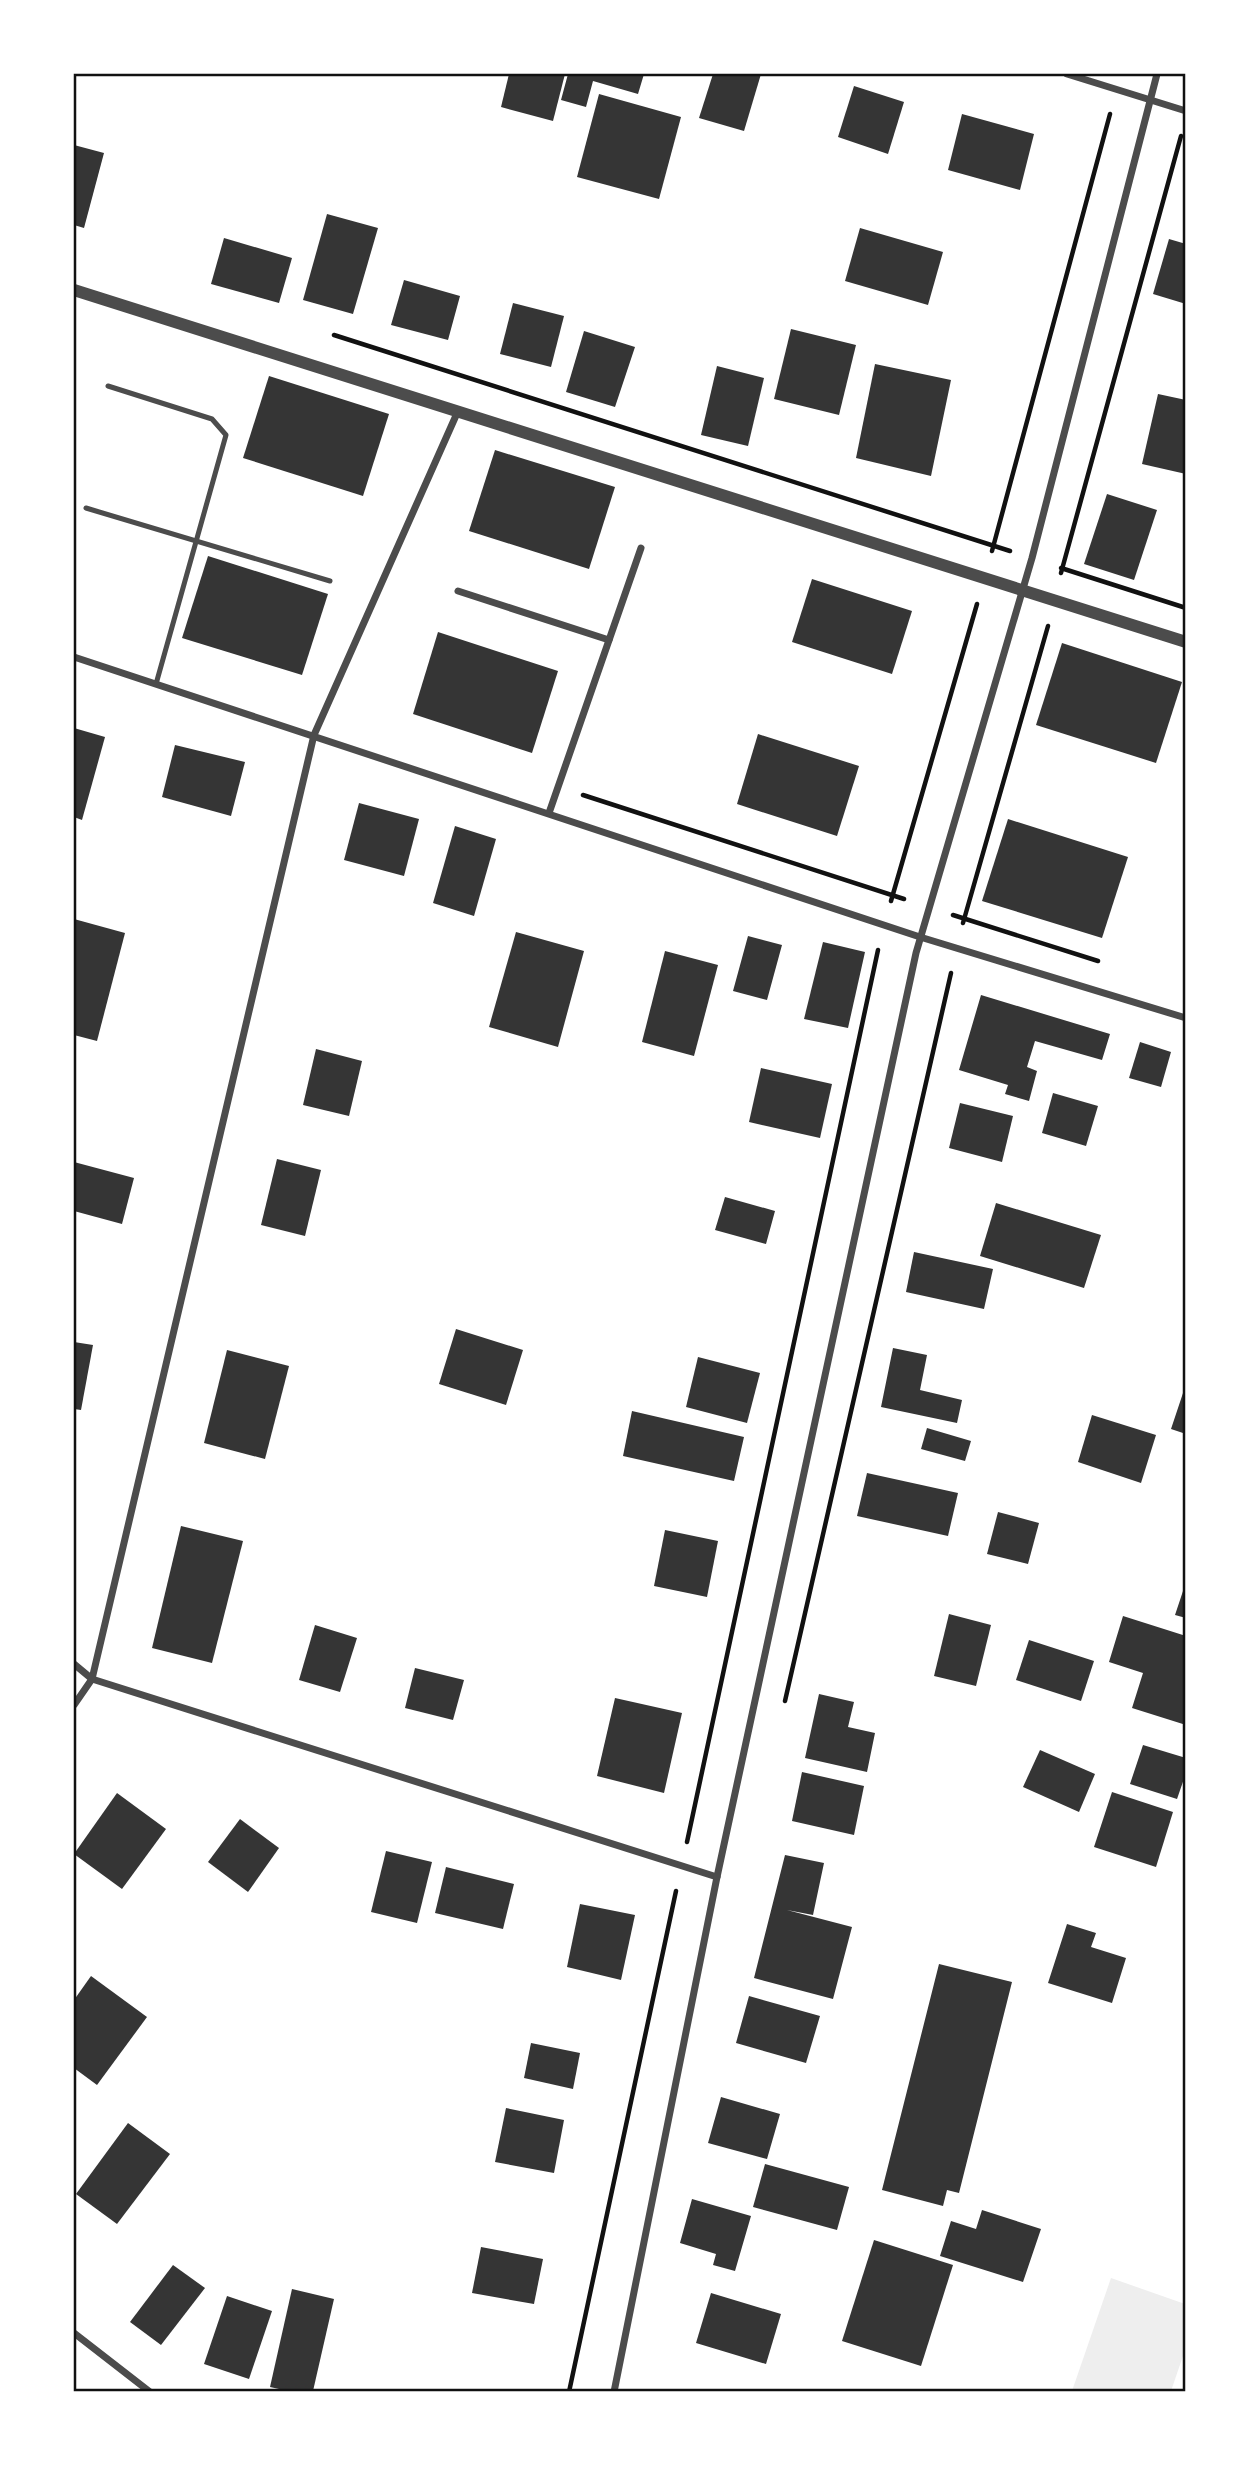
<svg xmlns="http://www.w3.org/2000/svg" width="1259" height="2465" font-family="'Open Sans',sans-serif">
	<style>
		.green { fill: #eee }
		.building { fill: #353535 }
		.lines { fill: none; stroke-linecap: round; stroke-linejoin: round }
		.path { stroke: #111; stroke-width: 4.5 }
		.service { stroke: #4c4c4c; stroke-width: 5 }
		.minor { stroke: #4c4c4c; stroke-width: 7 }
		.tertiary { stroke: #4c4c4c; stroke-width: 12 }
		.neatline { fill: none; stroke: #111; stroke-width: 2.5 }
	</style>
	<rect width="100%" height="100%" fill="#fff"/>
	<!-- green -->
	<polygon class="green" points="1111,2278 1185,2304 1185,2350 1171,2391 1072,2391"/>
	<!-- building -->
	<g class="building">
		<polygon points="509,74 565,74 553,121 501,107"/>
		<polygon points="568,74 644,74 638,94 593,81 586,107 561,100"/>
		<polygon points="713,74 761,74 744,131 699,118"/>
		<polygon points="854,86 904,102 888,154 838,137"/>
		<polygon points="599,94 681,117 659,199 577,177"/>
		<polygon points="962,114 1034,134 1020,190 948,170"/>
		<polygon points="74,145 104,153 84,228 74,225"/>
		<polygon points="327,214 378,228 353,314 303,300"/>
		<polygon points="860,228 943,252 928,305 845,281"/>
		<polygon points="224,238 292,258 279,303 211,284"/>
		<polygon points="1169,239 1186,244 1186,304 1153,294"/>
		<polygon points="404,280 460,296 448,340 391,325"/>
		<polygon points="513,303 564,316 551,367 500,354"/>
		<polygon points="791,329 856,345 839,415 774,399"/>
		<polygon points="584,331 635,347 615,407 566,392"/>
		<polygon points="875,364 951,380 931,476 856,458"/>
		<polygon points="717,366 764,378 748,446 701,435"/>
		<polygon points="269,376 389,414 363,496 243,458"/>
		<polygon points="1158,394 1186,400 1186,474 1142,464"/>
		<polygon points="495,450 615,487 589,569 469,531"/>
		<polygon points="1107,494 1157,510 1134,580 1084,564"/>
		<polygon points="208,556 328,594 302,675 182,638"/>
		<polygon points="812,579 912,611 892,674 792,642"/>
		<polygon points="438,632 558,671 532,753 413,714"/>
		<polygon points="1062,643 1182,682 1156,763 1036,725"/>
		<polygon points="74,728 105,737 82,820 74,817"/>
		<polygon points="758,734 859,766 837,836 737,804"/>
		<polygon points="175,745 245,762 231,816 162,797"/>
		<polygon points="359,803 419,819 404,876 344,860"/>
		<polygon points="1008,819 1128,857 1102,938 982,901"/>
		<polygon points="455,826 496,839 474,916 433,903"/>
		<polygon points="74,919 125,933 97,1041 74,1035"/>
		<polygon points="516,932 584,951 558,1047 489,1027"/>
		<polygon points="748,936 782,945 767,1000 733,991"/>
		<polygon points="823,942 865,952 848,1028 804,1019"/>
		<polygon points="665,951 718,965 694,1056 642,1042"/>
		<polygon points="981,995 1110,1034 1102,1060 1035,1041 1027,1067 1037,1071 1029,1101 1005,1094 1008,1085 959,1070"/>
		<polygon points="1140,1042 1171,1052 1161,1087 1129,1078"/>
		<polygon points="316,1049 362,1061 349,1116 303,1105"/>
		<polygon points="761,1068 832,1084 820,1138 749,1122"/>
		<polygon points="1053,1093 1098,1106 1086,1146 1042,1133"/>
		<polygon points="960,1103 1013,1116 1002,1162 949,1148"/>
		<polygon points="277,1159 321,1170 305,1236 261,1225"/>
		<polygon points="74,1162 134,1178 122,1224 74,1211"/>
		<polygon points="725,1197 775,1211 766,1244 715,1230"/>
		<polygon points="996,1203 1101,1235 1084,1288 980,1256"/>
		<polygon points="914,1252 993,1269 984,1309 906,1292"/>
		<polygon points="456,1329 523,1350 506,1405 439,1384"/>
		<polygon points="74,1342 93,1345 81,1410 74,1409"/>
		<polygon points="893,1348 927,1355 920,1390 962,1400 957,1423 881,1407"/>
		<polygon points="227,1350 289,1366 265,1459 204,1443"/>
		<polygon points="698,1357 760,1373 747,1423 686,1407"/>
		<polygon points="1183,1393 1186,1394 1186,1434 1171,1429"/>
		<polygon points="632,1411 744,1437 734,1481 623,1456"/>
		<polygon points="1092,1415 1156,1435 1141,1483 1078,1462"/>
		<polygon points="927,1428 971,1441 965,1461 921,1449"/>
		<polygon points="867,1473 958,1493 948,1536 857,1516"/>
		<polygon points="998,1512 1039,1523 1028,1564 987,1554"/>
		<polygon points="181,1526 243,1541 212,1663 152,1648"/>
		<polygon points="665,1530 718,1541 707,1597 654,1586"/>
		<polygon points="1185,1585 1186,1585 1186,1618 1175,1615"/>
		<polygon points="949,1614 991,1625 976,1686 934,1676"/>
		<polygon points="1123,1616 1186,1636 1186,1725 1132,1708 1143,1673 1109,1662"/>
		<polygon points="315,1625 357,1638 340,1692 299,1680"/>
		<polygon points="1029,1640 1094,1661 1081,1701 1016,1680"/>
		<polygon points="415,1668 464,1680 453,1720 405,1708"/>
		<polygon points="819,1694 854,1702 848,1727 875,1733 867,1772 805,1758"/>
		<polygon points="615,1698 682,1713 664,1793 597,1776"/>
		<polygon points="1143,1745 1186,1758 1186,1773 1177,1799 1130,1784"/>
		<polygon points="1040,1750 1095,1774 1079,1812 1023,1787"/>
		<polygon points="802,1772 864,1786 854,1835 792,1821"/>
		<polygon points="1112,1792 1173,1812 1156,1867 1094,1847"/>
		<polygon points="117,1793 166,1829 122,1889 74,1854"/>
		<polygon points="240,1819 279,1848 248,1892 208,1862"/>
		<polygon points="386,1851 432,1862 417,1923 371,1912"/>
		<polygon points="785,1855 824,1863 813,1915 787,1910 852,1927 833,1999 754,1978"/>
		<polygon points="446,1867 514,1884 503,1929 435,1913"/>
		<polygon points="580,1904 635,1915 621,1980 567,1967"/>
		<polygon points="1067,1924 1096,1933 1091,1947 1126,1958 1112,2003 1048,1983"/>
		<polygon points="939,1964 1012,1982 959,2193 947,2190 943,2206 882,2190"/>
		<polygon points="91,1976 147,2017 97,2085 74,2068 74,2000"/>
		<polygon points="749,1996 820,2016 806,2063 736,2043"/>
		<polygon points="531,2043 580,2053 573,2089 524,2078"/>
		<polygon points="721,2097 780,2114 767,2159 708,2143"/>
		<polygon points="506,2108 564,2120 554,2173 495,2162"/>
		<polygon points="128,2123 170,2154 117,2224 76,2194"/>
		<polygon points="765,2164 849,2187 837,2230 753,2207"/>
		<polygon points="692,2199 751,2216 735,2271 713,2265 716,2254 680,2243"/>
		<polygon points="982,2210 1041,2229 1023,2282 940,2256 951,2221 976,2229"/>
		<polygon points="874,2240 953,2265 921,2366 842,2341"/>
		<polygon points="481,2247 543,2259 534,2304 472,2293"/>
		<polygon points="173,2265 205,2288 161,2345 130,2322"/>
		<polygon points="292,2289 334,2299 313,2391 288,2391 270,2387"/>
		<polygon points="711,2293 781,2314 766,2364 696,2343"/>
		<polygon points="227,2296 272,2311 249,2379 204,2364"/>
	</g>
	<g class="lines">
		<!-- path -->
		<g class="path">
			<polyline points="334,335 1010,551"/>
			<polyline points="992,551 1110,114"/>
			<polyline points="1061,568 1186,608"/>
			<polyline points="1061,573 1181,136"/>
			<polyline points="583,795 904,899"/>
			<polyline points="891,901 977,604"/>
			<polyline points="953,915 1098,961"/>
			<polyline points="963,923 1048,626"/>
			<polyline points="785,1701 951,973"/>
			<polyline points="687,1842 878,950"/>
			<polyline points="569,2392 676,1891"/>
		</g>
		<!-- service -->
		<g class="service">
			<polyline points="108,386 212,419 226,435 156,684"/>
			<polyline points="86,508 330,581"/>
		</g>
		<!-- minor -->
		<g class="minor">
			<polyline points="1067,74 1186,111"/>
			<polyline points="458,591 609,640"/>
			<polyline points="74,657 920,937 1186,1018"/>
			<polyline points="549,813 641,548"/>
			<polyline points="74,1664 92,1679 717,1877"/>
			<polyline points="74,1705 92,1679 314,735 458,411"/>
			<polyline points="74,2333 150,2392"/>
			<polyline points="614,2392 717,1877 916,953 1032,558 1157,74"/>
		</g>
		<!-- tertiary -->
		<polyline class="tertiary" points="74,290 1186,642"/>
	</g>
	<!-- border -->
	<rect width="1259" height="2465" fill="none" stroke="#ffffff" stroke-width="150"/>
	<rect x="75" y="75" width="1109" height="2315" class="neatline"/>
</svg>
